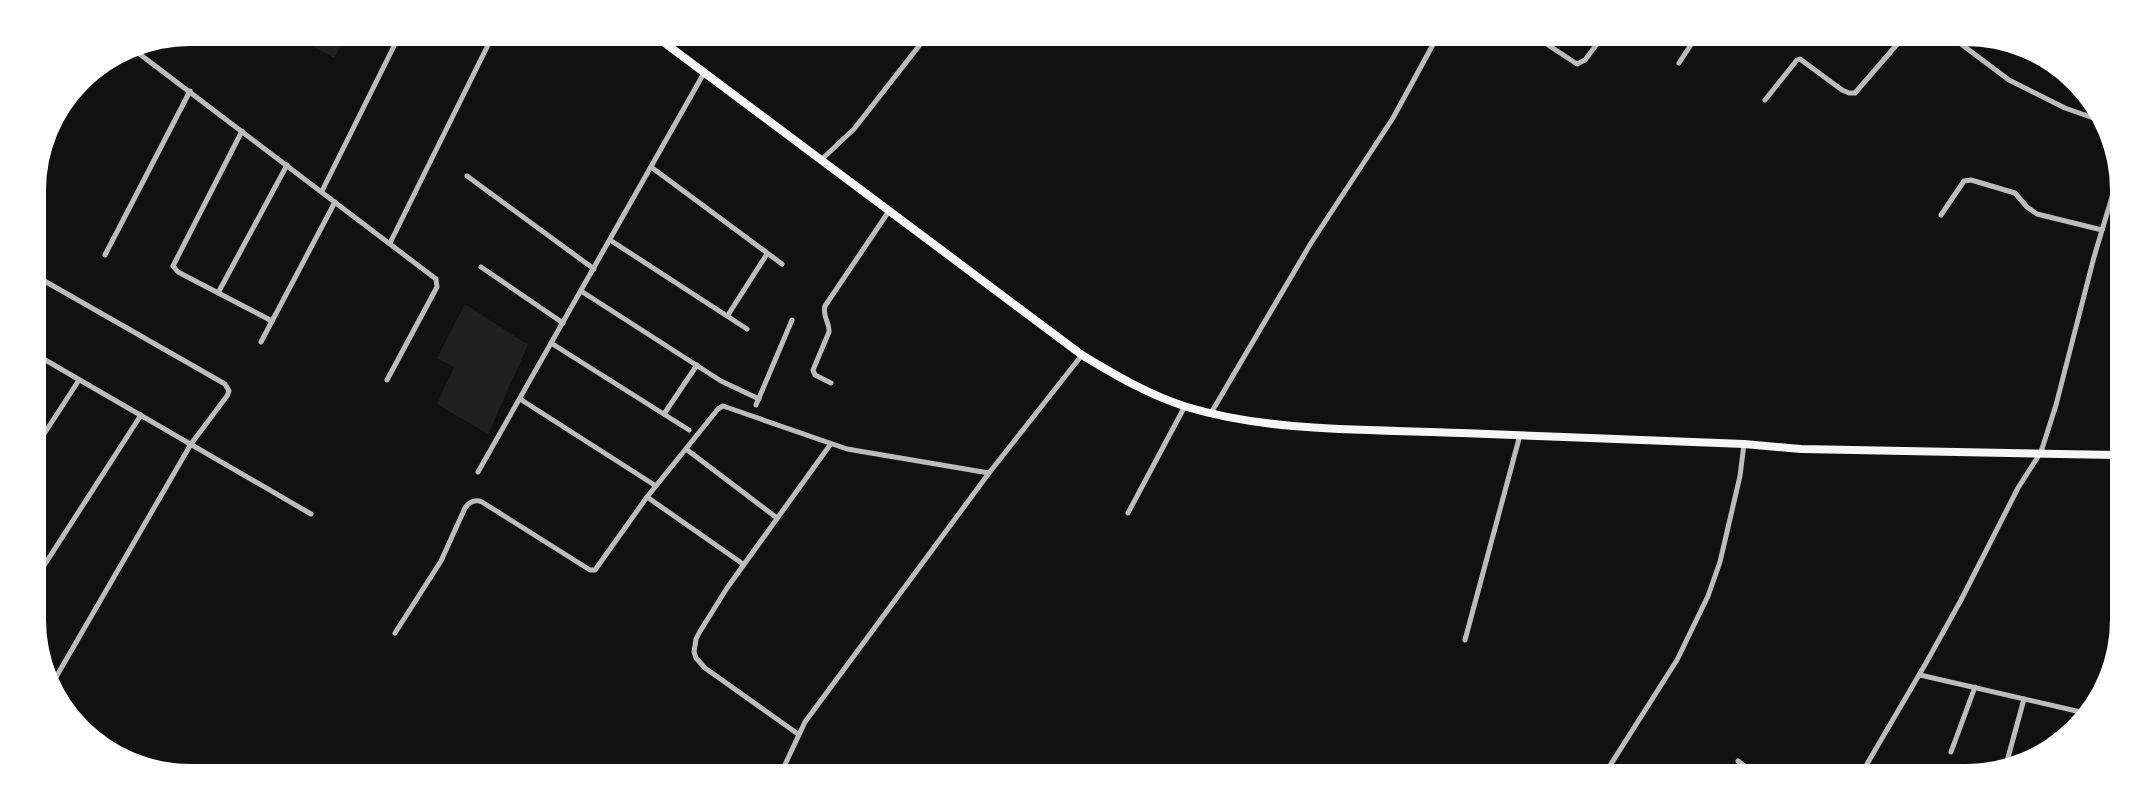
<svg xmlns="http://www.w3.org/2000/svg" width="2156" height="810" font-family="'Alegreya Sans',sans-serif">
	<style>
		.green { fill: #202020 }
		.lines { fill: none; stroke-linecap: round; stroke-linejoin: round }
		.minor { stroke: #bcbcbc; stroke-width: 5 }
		.primary { stroke: #f5f5f5; stroke-width: 8 }
	</style>
	<rect width="100%" height="100%" fill="#111"/>
	<!-- green -->
	<g class="green">
		<polygon points="291,34 347,34 334,58"/>
		<polygon points="465,304 528,345 488,434 437,404 454,367 437,358"/>
	</g>
	<g class="lines">
		<!-- minor -->
		<g class="minor">
			<polyline points="1539,39 1577,64 1585,60 1600,40"/>
			<polyline points="1957,41 2009,80 2065,108 2099,120"/>
			<polyline points="129,46 436,279 437,287 387,380"/>
			<polyline points="1679,63 1694,40"/>
			<polyline points="1765,100 1797,60 1800,59 1842,90 1849,93 1855,93 1900,41"/>
			<polyline points="242,131 173,266 178,272 272,321"/>
			<polyline points="821,160 854,129 926,37"/>
			<polyline points="651,167 782,264"/>
			<polyline points="467,176 594,269"/>
			<polyline points="322,191 400,34"/>
			<polyline points="1941,215 1964,181 1971,180 2015,193 2027,207 2037,214 2102,230"/>
			<polyline points="610,240 747,329"/>
			<polyline points="390,243 493,35"/>
			<polyline points="105,255 190,91"/>
			<polyline points="481,267 563,323"/>
			<polyline points="34,275 225,384 229,391 227,396 191,444 52,684"/>
			<polyline points="581,291 721,381 759,399"/>
			<polyline points="218,293 287,165"/>
			<polyline points="728,315 767,254"/>
			<polyline points="261,342 335,202"/>
			<polyline points="551,343 689,430"/>
			<polyline points="35,354 311,514"/>
			<path d="M831 383 815 375 813 370 829 332C830 322 822 317 825 306L889 211"/>
			<polyline points="520,399 656,486"/>
			<polyline points="756,405 792,320"/>
			<polyline points="1211,413 1311,243 1393,118 1436,39"/>
			<polyline points="664,414 697,365"/>
			<polyline points="35,448 79,380"/>
			<polyline points="686,449 777,518"/>
			<polyline points="478,472 704,73"/>
			<polyline points="647,497 743,564"/>
			<polyline points="1128,513 1185,406"/>
			<polyline points="36,578 141,415"/>
			<path d="M395 633 441 561 465 508C469 502 475 499 482 502L590 570H595L647 497 718 409 723 406 847 449 989 473"/>
			<polyline points="1465,640 1520,435"/>
			<polyline points="1920,675 2085,713"/>
			<polyline points="2103,687 2115,640"/>
			<polyline points="798,734 705,668 696,658 694,652 696,639 699,633 727,588 830,445"/>
			<polyline points="1951,752 1975,687"/>
			<polyline points="1738,761 1758,776"/>
			<polyline points="2006,765 2024,699"/>
			<polyline points="782,771 805,722 989,473 1082,355"/>
			<polyline points="1604,775 1677,660 1708,596 1720,562 1740,476 1744,444"/>
			<polyline points="1860,776 1926,663 1961,600 2018,488 2041,452 2056,405 2094,257 2121,167"/>
		</g>
		<!-- primary -->
		<path class="primary" d="M654 35 1082 355C1115 375 1149 395 1187 407 1273 433 1372 429 1462 433 1556 437 1650 440 1744 444L1801 449 2117 455"/>
	</g>
	<!-- crop -->
	<path d="M0 0H2156V810H0ZM190 46H1966A144 144 0 0 1 2110 190V620A144 144 0 0 1 1966 764H190A144 144 0 0 1 46 620V190A144 144 0 0 1 190 46Z" fill="#fefefe" fill-rule="evenodd"/>
</svg>
